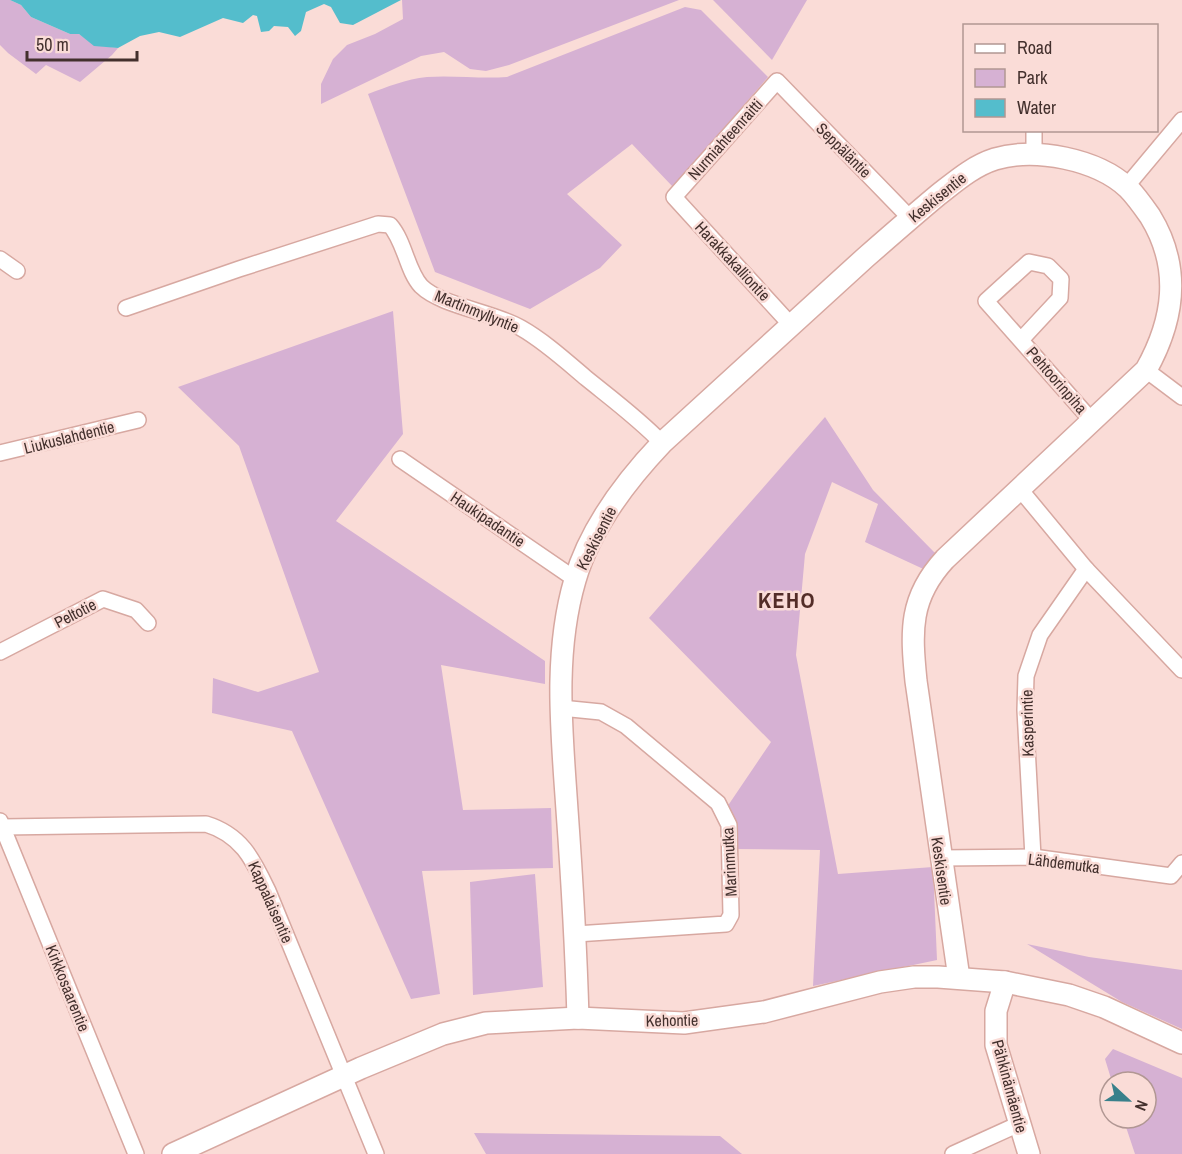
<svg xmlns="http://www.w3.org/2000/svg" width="1182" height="1154" font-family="'Archivo Narrow',sans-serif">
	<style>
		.green { fill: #d6b1d3 }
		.water { fill: #54bdcc }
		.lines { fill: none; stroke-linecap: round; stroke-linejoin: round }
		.street-casing { stroke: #d7a8a1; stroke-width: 18 }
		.secondary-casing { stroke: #d7a8a1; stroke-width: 24 }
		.street { stroke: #fff; stroke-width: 15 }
		.secondary { stroke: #fff; stroke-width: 21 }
		.labels { text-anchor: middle; stroke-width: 5; stroke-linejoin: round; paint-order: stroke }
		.street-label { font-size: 16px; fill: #43302d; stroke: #fadcd7 }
		.district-label { font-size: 22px; font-weight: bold; letter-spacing: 1.5px; fill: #532d28; stroke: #fadcd7 }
	</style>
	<rect width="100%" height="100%" fill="#fadcd7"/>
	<!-- green -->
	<g class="green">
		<polygon points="0,0 10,0 21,5 31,17 70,34 79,34 94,45 118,48 112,55 80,82 46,65 36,74 8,53 0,45"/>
		<polygon points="402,0 679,0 509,65 486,71 470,69 444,52 421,56 321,104 321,84 333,59 347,45 375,34 403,19"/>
		<polygon points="713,0 807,0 772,60"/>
		<path d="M685 7 701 10 768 77 673 187 632 144 567 194 622 245 600 268 530 309 435 272 368 94C387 87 406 79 427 77 453 75 480 79 507 77Z"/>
		<polygon points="393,311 403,434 336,521 545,661 545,684 441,665 463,810 551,808 553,868 422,871 440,994 411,999 292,731 212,713 213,678 258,692 319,672 239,446 178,387"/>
		<polygon points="825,417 873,490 934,552 945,559 932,573 865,542 878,504 832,482 805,554 796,655 838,874 933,867 937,960 813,986 820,850 734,849 727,807 771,742 649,618"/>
		<polygon points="535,874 543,987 473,995 470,882"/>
		<polygon points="1027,944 1089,957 1182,970 1182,1029 1122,1002"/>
		<polygon points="1113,1049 1182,1078 1182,1154 1135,1154 1123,1118 1146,1118 1146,1082 1112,1082 1105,1059"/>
		<polygon points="474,1133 720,1136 742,1154 486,1154"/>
	</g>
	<!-- water -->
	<polygon class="water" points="10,0 401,0 353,25 340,23 331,7 324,4 306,12 301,31 295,36 288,27 274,26 269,31 261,32 257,16 253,15 243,23 223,18 180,37 159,32 140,36 118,48 94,46 79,34 70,34 31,17 21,5"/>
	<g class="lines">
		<!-- street casing -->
		<g class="street-casing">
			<g id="street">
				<polyline points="1034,130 1034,153"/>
				<polyline points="1126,187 1182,120"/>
				<polyline points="0,259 17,271"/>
				<path d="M126 308 239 269 378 224 390 225C405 242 407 271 421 286 441 306 494 312 521 328 544 341 566 361 586 378 612 399 639 419 662 443"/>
				<polyline points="791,325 674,197 777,81 910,218"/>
				<polyline points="1021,340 1060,298 1061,279 1048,266 1029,262 986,301 1092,421"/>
				<polyline points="1146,370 1182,397"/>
				<polyline points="0,453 138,420"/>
				<polyline points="400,459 575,579"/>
				<polyline points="1019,488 1086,569 1182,670"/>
				<polyline points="0,652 103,599 136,610 148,623"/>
				<polyline points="561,708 601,712 626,726 718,803 729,825 731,915 726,924 576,934"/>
				<polyline points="0,821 136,1154"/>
				<path d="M3 827 206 824C242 835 253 860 268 891L376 1154"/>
				<polyline points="1033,857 1025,710 1026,676 1040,635 1086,569"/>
				<polyline points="940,858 1033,857 1171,876 1182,863"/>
				<polyline points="953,1154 1019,1124"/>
			</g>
		</g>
		<!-- secondary casing -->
		<g class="secondary-casing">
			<g id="secondary">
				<polyline points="1005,982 996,1011 996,1045 1029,1154"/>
				<path d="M578 1018C576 949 572 879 567 810 562 734 553 655 575 580 590 528 625 482 662 443 730 381 798 319 866 257 890 236 914 215 938 195 956 181 973 166 995 159 1035 147 1097 159 1128 188 1136 196 1143 206 1150 216 1182 268 1174 320 1146 370L945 559C909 598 911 631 916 681L959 978"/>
				<polyline points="173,1154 361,1068 443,1034 486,1023 578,1018 684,1023 764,1012 880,982 914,977 938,977 1005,982 1069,995 1104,1007 1182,1043"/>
			</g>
		</g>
		<!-- street -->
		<use href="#street" class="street"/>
		<!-- secondary -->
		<use href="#secondary" class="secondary"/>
	</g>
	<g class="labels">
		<!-- street labels -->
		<g class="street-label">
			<text transform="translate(725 139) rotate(-48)" y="6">Nurmiahteenraitti</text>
			<text transform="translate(844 150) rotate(45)" y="6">Seppäläntie</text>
			<text transform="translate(937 197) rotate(-39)" y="6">Keskisentie</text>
			<text transform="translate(733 261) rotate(47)" y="6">Harakkakalliontie</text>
			<text transform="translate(477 311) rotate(22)" y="6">Martinmyllyntie</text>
			<text transform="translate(1057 380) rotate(49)" y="6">Pehtoorinpiha</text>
			<text transform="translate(69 437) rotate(-14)" y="6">Liukuslahdentie</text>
			<text transform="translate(488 519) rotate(34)" y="6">Haukipadantie</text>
			<text transform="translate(596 538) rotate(-63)" y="6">Keskisentie</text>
			<text transform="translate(75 613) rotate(-27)" y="6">Peltotie</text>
			<text transform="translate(1027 723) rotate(-91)" y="6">Kasperintie</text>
			<text transform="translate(729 862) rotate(-93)" y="6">Marinmutka</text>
			<text transform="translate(1064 863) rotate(7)" y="6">Lähdemutka</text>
			<text transform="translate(942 871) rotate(82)" y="6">Keskisentie</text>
			<text transform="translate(271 902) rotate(66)" y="6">Kappalaisentie</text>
			<text transform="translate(68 988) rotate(68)" y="6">Kirkkosaarentie</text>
			<text transform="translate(672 1020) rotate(-1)" y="6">Kehontie</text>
			<text transform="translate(1010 1086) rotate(75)" y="6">Pähkinämäentie</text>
		</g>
		<!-- district labels -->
		<g class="district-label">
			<text x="787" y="608">KEHO</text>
		</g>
	</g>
	<!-- legend -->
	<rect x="963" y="24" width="195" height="108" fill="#fadcd7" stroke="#b19793" stroke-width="1.5"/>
	<rect x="975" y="44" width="30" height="9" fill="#ffffff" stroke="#b19793" stroke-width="1.5"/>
	<text x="1017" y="54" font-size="18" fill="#43302d">Road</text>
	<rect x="975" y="69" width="30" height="18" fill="#d6b1d3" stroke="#b19793" stroke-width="1.5"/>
	<text x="1017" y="84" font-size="18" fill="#43302d">Park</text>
	<rect x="975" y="99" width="30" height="18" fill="#54bdcc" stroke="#b19793" stroke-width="1.5"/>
	<text x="1017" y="114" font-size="18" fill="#43302d">Water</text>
	<!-- north arrow -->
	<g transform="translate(1128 1100) rotate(112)"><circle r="28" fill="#fadcd7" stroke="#b19793" stroke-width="1.5"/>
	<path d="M0-4.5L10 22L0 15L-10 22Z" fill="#39808b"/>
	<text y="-9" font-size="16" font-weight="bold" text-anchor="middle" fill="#43302d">N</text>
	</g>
	<!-- scale -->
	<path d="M27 51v9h110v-9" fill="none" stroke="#43302d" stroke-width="3"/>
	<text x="36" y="51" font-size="18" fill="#43302d" stroke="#fadcd7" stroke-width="4.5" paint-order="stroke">50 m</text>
</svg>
